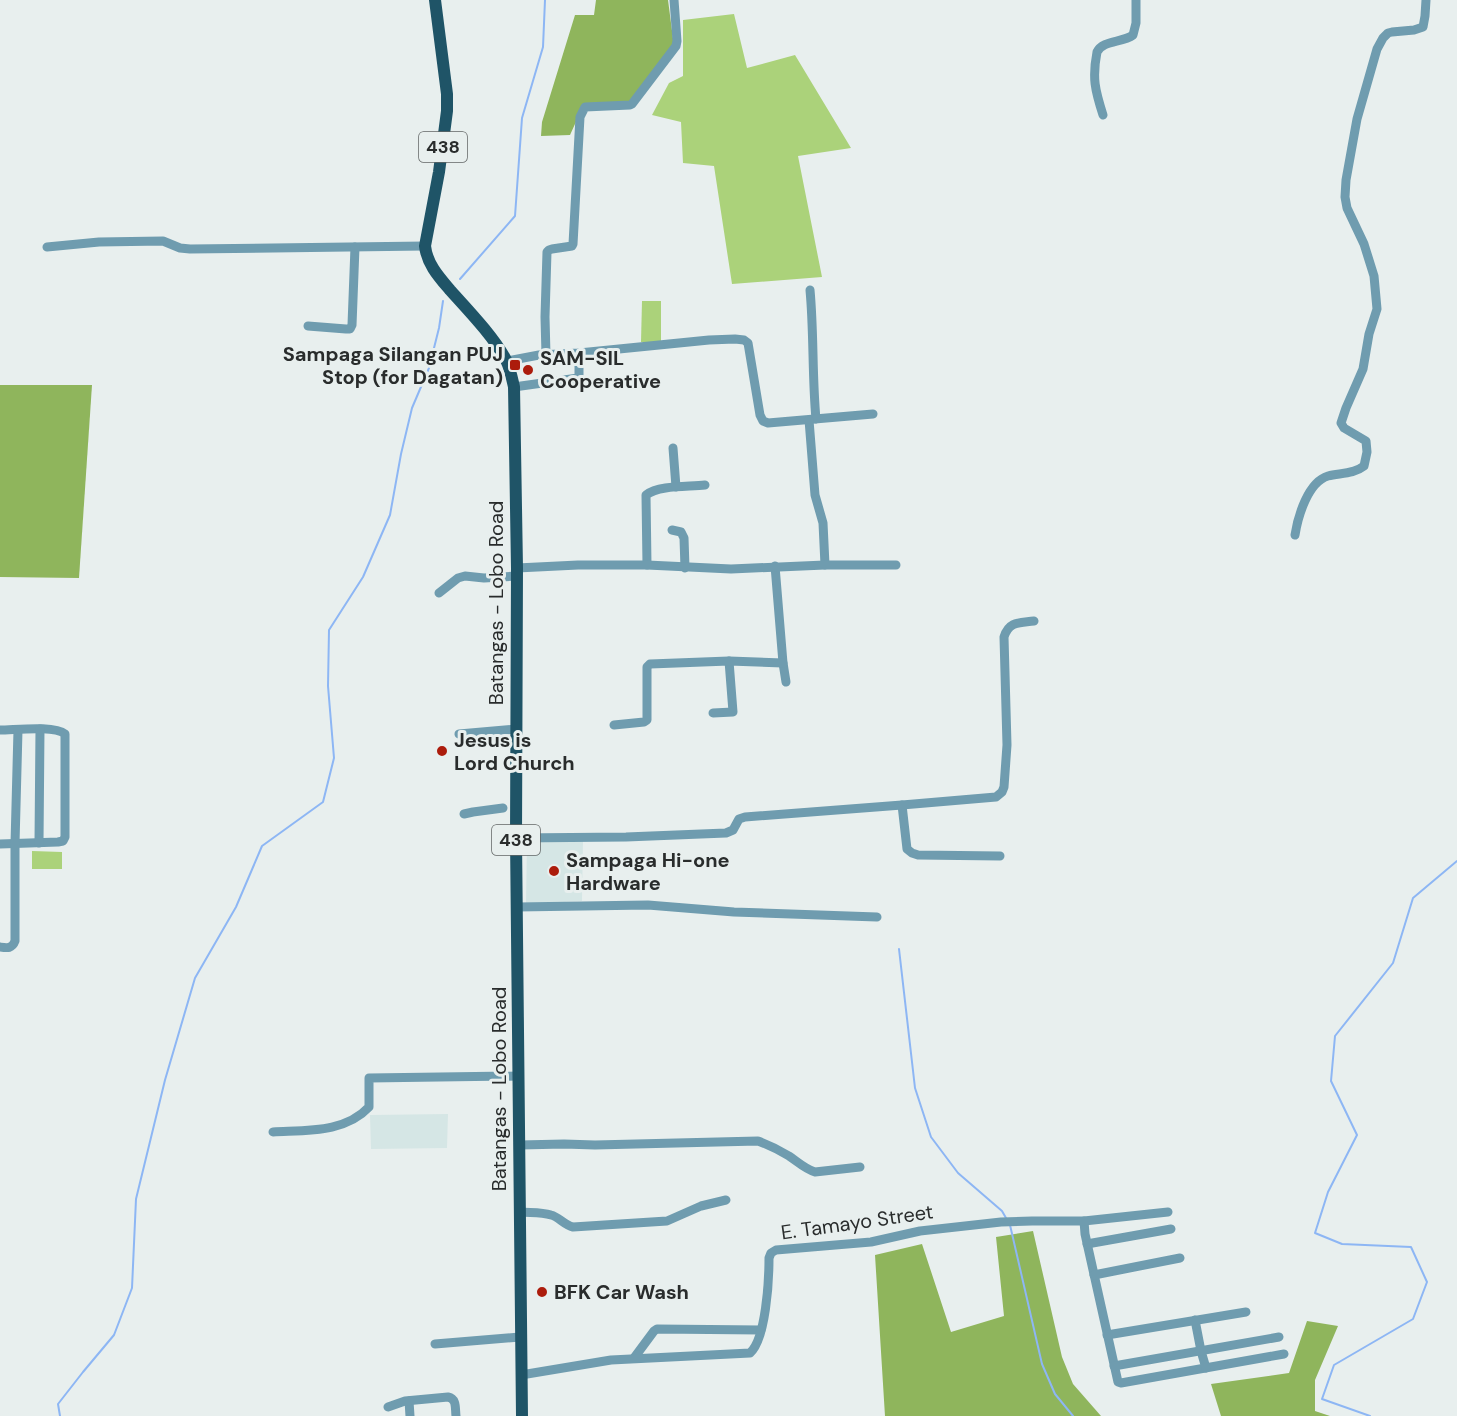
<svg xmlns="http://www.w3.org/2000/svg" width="1457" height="1416" font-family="'DM Sans',sans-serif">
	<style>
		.built { fill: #d5e6e5 }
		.green { fill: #abd27a }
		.forest { fill: #8fb55c }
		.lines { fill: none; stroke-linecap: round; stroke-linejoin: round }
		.stream { stroke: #8db6f4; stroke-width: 2 }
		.minor { stroke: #6f9caf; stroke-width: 9 }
		.major { stroke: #1f5467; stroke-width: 12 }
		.poi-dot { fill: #ac1c0c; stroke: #e8efee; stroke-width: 2 }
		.labels { text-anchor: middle; stroke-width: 6; stroke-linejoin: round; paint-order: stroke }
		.shield { fill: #e8efee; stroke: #626666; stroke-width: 1.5 }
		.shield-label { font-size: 18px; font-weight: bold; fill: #292c2c }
		.poi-label { font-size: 20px; font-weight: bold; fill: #292c2c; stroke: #e8efee; text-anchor: start }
		.street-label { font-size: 20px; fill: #292c2c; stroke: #e8efee }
	</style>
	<rect width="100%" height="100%" fill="#e8efee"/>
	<!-- built -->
	<g class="built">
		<polygon points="583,840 582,901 526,904 527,841"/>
		<polygon points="448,1114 447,1148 371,1149 370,1115"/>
	</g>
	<!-- green -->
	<g class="green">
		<polygon points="734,14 747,68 795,55 851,148 798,156 822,277 732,284 714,166 683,163 681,122 652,115 669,83 683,76 683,20"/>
		<polygon points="642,301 661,301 661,343 641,342"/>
		<polygon points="32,851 62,852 62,869 32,869"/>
	</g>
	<!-- forest -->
	<g class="forest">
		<polygon points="596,0 668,0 674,46 632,104 584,107 575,124 570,135 541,136 542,122 575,15 594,15"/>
		<polygon points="0,385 92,385 79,578 0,577"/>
		<polygon points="1033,1231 1062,1357 1073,1384 1101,1416 885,1416 875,1255 922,1244 951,1332 1004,1316 996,1237"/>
		<polygon points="1307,1321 1338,1326 1315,1380 1315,1411 1330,1416 1221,1416 1211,1384 1289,1373"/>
	</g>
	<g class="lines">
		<!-- stream -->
		<g class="stream">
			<polyline points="460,279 515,216 522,118 543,47 545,0"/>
			<polyline points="899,949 915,1088 931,1137 958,1173 1002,1211 1006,1218"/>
			<polyline points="1010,1225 1042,1364 1055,1394 1073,1416"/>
			<polyline points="60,1416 58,1404 83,1372 114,1335 132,1288 136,1199 165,1080 195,978 236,907 262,846 323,802 334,758 328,686 329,630 363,577 390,515 401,454 412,408 429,368 439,328 443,301"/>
			<polyline points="1370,1416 1322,1399 1334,1365 1413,1319 1427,1282 1411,1247 1342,1244 1315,1233 1328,1192 1357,1135 1331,1081 1335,1036 1393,963 1413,898 1457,861"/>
		</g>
		<!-- minor -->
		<g class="minor">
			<path d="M1103 115C1095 90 1092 78 1097 52 1103 40 1122 43 1133 35L1136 23V0"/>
			<polyline points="47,247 99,242 163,241 180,248 190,249 425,246"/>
			<path d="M810 290C814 333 812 376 816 419"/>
			<polyline points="308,326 346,329 350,329 352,325 355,247"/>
			<polyline points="546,355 545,317 547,252 549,250 552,249 572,246 573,244 580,117 585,107 630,105 632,104 676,46 677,41 674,0"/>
			<polyline points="507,361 539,355 579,353 709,340 735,339 744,340 748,343 760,415 763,421 768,423 873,414"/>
			<polyline points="514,387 578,378 579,377 579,353"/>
			<polyline points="809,420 815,495 823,523 825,565"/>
			<polyline points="673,448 676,487"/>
			<polyline points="672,530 681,532 684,538 685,568"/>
			<path d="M1295 535C1298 516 1308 482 1328 476 1340 473 1354 474 1364 466L1367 452 1366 441 1344 428 1341 423 1346 408 1363 369 1369 334 1377 309 1374 276 1364 244 1347 208 1345 197 1346 180 1357 119 1377 49 1383 38 1388 33 1392 32 1414 30 1423 27 1425 16 1426 0"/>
			<path d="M647 565 646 495C659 485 688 487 705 485"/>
			<polyline points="775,566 783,663 786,682"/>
			<polyline points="517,568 578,565 647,565 731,569 825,565 896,565"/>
			<polyline points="439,593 458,578 465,576 484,578 517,576"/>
			<polyline points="713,713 733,712 729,661"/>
			<polyline points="614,725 644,722 647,720 647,667 650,664 729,661 783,663"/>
			<path d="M0 730C15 730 54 725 65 734V837L63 841 58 842 0 844"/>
			<polyline points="459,734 517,729"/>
			<polyline points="902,805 907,849 912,853 918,855 1000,856"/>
			<polyline points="464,814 473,812 503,808"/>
			<path d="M516 838 626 837 726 833 733 830 739 819 745 817 902 805 996 797 1002 792 1004 787 1007 745 1004 637C1009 621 1019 623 1034 621"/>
			<polyline points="39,843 40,729"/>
			<polyline points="517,907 648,905 734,912 877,917"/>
			<path d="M0 947C7 948 12 949 15 941V844L18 730"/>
			<path d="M273 1132C306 1130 345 1133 369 1107V1078L519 1076"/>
			<path d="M520 1145 564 1144 595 1145 758 1141C769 1145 779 1150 789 1156 798 1162 805 1169 815 1172L860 1167"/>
			<path d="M520 1212C530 1213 541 1212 551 1215 559 1217 564 1225 573 1227L667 1221 701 1206 726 1200"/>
			<polyline points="1084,1221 1085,1234 1118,1382 1121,1383 1284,1354"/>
			<polyline points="1087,1244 1171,1229"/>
			<polyline points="1094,1275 1180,1258"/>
			<polyline points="1195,1320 1201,1351 1206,1368"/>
			<polyline points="1107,1335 1246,1312"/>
			<polyline points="435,1344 520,1337"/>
			<polyline points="634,1358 654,1331 657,1329 761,1330"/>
			<polyline points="1114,1366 1279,1337"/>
			<path d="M521 1375 611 1360 750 1353C766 1339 769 1280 769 1258L771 1253 776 1250 871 1242 920 1231 1001 1222 1032 1221H1084L1168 1212"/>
			<polyline points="409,1401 410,1416"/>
			<path d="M388 1407 405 1401 448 1397C457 1399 455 1408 456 1416"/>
		</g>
		<!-- major -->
		<path class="major" d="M435 0 447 94V111L439 172 425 246C427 264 439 277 450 290 468 310 494 337 506 360 510 368 512 378 514 387L517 568 516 838 522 1416"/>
	</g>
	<!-- markers -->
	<g class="poi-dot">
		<rect x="509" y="359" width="12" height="12" rx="3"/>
		<circle cx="528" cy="370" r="6"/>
		<circle cx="442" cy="751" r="6"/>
		<circle cx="554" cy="871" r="6"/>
		<circle cx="542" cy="1292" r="6"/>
	</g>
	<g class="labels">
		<!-- shield labels -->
		<g class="shield">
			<rect x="419" y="132" width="48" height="30" rx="4.5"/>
			<rect x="492" y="825" width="48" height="30" rx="4.5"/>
		</g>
		<g class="shield-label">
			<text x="443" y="153">438</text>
			<text x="516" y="846">438</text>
		</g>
		<!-- poi labels -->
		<g class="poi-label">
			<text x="503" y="361" text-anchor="end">Sampaga Silangan PUJ<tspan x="503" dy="23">Stop (for Dagatan)</tspan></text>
			<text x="540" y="365">SAM-SIL<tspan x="540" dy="23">Cooperative</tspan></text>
			<text x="454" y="747">Jesus is<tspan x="454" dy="23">Lord Church</tspan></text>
			<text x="566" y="867">Sampaga Hi-one<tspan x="566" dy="23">Hardware</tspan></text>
			<text x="554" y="1299">BFK Car Wash</text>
		</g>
		<!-- street labels -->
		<g class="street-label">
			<text transform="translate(496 603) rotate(-90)" y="7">Batangas - Lobo Road</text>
			<text transform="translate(499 1089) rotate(-90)" y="7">Batangas - Lobo Road</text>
			<text transform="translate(857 1222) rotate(-8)" y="7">E. Tamayo Street</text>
		</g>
	</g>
</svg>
